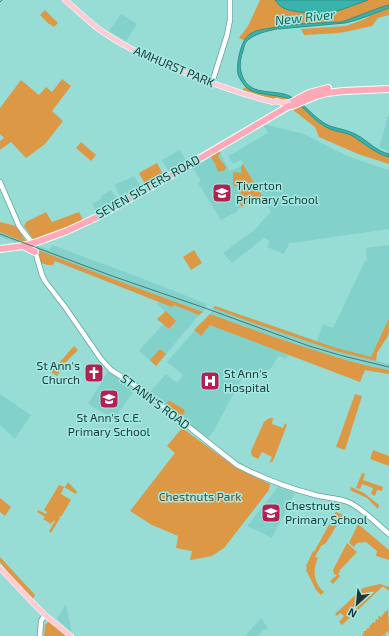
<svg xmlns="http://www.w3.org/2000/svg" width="389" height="636" font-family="'Exo 2',sans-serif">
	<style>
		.built { fill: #82d2cb }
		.green { fill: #dc9845 }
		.water { fill: #38b4ac; stroke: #308f89 }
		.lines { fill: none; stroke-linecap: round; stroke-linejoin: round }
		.secondary-casing { stroke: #5fa39d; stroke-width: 6 }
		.primary-casing { stroke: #fff; stroke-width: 6 }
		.highway-casing { stroke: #fff; stroke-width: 8 }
		.secondary { stroke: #fff; stroke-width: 4.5 }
		.primary { stroke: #ffcbd4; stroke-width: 5 }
		.highway { stroke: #ffa8b7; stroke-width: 6 }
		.rail { stroke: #497572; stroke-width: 1 }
		.labels { text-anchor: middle; stroke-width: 3; stroke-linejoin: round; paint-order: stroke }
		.street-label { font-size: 12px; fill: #1c3937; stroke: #a4eae3 }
		.poi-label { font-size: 12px; fill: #1c3937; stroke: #a4eae3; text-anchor: start }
		.park-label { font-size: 12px; fill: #664824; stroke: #a4eae3 }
		.water-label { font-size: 13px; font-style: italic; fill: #1f615c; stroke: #a4eae3 }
	</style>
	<rect width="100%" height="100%" fill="#97ddd6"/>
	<!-- built -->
	<g class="built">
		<polygon points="121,14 137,24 126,41 109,31"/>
		<polygon points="387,117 389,117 389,152 379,147 383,135 387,118 386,118"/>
		<polygon points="264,125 267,125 304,134 345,155 379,167 389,170 389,229 326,238 294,243 290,242 284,254 267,247 270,241 264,238 232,263 223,253 258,227 261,222 271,212 241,160 233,164 228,156 268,133 264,126"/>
		<polygon points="180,150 187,162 169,172 162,160"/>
		<polygon points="219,151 230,171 241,166 241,168 240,198 238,204 241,205 242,207 237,209 238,211 221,220 198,183 201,181 193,168"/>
		<polygon points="134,176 142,189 122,199 114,185"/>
		<polygon points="111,190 118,201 97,213 92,204 102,198 101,196"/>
		<polygon points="0,232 49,250 52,245 136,276 207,304 204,311 199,315 156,366 139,351 163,324 169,329 176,321 157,304 159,302 55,261 47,254 0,237"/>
		<polygon points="389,245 389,318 372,357 373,360 389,364 389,374 299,358 289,354 286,359 278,356 272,367 263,375 261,379 246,371 214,430 208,438 165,405 150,392 166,374 177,383 183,375 167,362 202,322 211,313 213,308 215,306 317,341 323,324 333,328 365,261 367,261 366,248"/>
		<polygon points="108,371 136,388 114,419 88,404"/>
		<polygon points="0,394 31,415 15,439 0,425"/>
		<polygon points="278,487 295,493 272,538 247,526"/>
		<polygon points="66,604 72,633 57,619"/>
		<polygon points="261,618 268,628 264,630 257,636 245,636"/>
	</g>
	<!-- green -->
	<g class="green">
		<path d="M260 0H389V5L379 8 342 22 278 26 277 27C263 29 255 30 244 40L239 38 248 26Z"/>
		<polygon points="389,8 389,15 378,18 372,26 350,31 339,33 304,35 301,29 346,26 365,19 377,11"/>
		<polygon points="45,10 58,23 54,27 50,24 49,24 40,15"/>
		<polygon points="62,79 71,86 52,111 63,121 45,144 26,158 11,142 0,150 0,141 4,138 0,134 0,108 21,80 39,95 46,87 52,92"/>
		<path d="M246 87C259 96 275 93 290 99 274 102 257 95 242 90Z"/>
		<path d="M301 106C310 114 318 124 330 129 337 132 344 132 351 135 364 143 374 153 389 157V164L358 154 319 137 315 127 293 110Z"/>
		<polygon points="81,142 96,155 91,161 76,148"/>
		<polygon points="219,151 221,154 219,154 218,157 226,167 225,170 219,172 215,165 219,162 215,164 211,157"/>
		<polygon points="157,163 163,174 145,184 139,173"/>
		<polygon points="243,164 262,196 242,207 241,205 238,204 240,201 238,199 240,198 241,187 233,186 233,172 241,173 241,166"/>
		<polygon points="46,212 52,222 79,212 83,220 48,236 34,240 24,226 26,222"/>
		<polygon points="0,222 16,226 27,243 0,232"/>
		<polygon points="38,250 113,279 203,312 199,315 174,305 172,307 55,261 53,265 48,265 41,263"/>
		<polygon points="194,250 202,263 191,270 183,257"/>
		<polygon points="215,306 333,347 371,357 389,318 389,331 388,336 377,353 376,361 336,351 259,325 213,308"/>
		<polygon points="166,311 176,321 169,329 157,319"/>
		<path d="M210 314C245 327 281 340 317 351 341 359 365 366 389 370V374L365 370 360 382 210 325 201 336 194 330Z"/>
		<polygon points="74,346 78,350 66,362 57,376 51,372"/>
		<polygon points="160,349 166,354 156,366 150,360"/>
		<polygon points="355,394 362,396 345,450 336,447"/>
		<polygon points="168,401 170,401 185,410 184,411 185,412 182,416 166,404"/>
		<polygon points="271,418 273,418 272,424 283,428 285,423 287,425 273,461 269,463 272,457 262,452 258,459 252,456 251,451 264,422 268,419"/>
		<polygon points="182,428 238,469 270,484 269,490 224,548 212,556 191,560 190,560 192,551 176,548 178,536 152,525 130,511 175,453 167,446"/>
		<polygon points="373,450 389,456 389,466 370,459"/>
		<polygon points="362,473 365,474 363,480 383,487 382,491 377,490 375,496 371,494 373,488 362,484 360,489 356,488"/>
		<polygon points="68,482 77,492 76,494 64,487 61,494 71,500 61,517 58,516 60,518 51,533 49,531 55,521 53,521 51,524 43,519 45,517 37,512 38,510 46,514 47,512 44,510 59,485 65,487"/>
		<polygon points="351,487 364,493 379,505 378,509 367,498 350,490"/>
		<polygon points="0,498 11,507 5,516 0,512"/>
		<path d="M336 512 343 515 326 543 321 546 315 557 318 558C312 570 314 584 324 592L321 595 316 590 306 570 307 568 306 566 313 551 314 552Z"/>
		<polygon points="358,524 389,550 389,560 376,556 377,551 366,542 357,543 354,547 349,543"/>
		<polygon points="347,543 357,552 339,571 340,572 338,574 340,576 333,584 330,581 337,575 334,574 333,570"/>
		<polygon points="0,557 35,595 33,599 8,573 0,562"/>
		<polygon points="380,584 389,587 389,591 384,587 382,587 342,625 339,622 344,616 340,613 337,616 335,614 363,588"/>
		<polygon points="388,608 389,630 388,631 389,633 387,632 385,634 386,636 384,635 382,636 362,636 362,635 364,633 363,632 364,631 365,631 367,630 366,629 367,628 368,629 370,627 369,626 370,625 371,625 373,622 375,623 376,619 378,620 379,618 378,617 379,616 381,617 383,615 382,614 383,614 385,613 384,612 385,611 386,612 388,610 387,609"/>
		<polygon points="48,622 50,622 67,636 44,636 45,625"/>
	</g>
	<!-- water -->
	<g class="water">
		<path d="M275 0H368C353 5 337 13 321 14 314 14 306 12 299 12 288 10 282 10 275 0Z"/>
		<path d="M389 5V8C374 13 360 20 345 23L278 29V26L299 24 342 22 379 8Z"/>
		<path d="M277 27V29C267 31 253 34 246 42 244 45 244 48 243 51 240 59 239 67 242 75 250 99 277 87 293 98L290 99C277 94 255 96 246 87 243 84 239 78 238 74 236 66 240 48 244 41 245 38 248 36 250 34 258 29 268 29 277 27Z"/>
		<path d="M303 105C311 112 320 122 330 126 339 129 348 130 357 135 368 141 376 151 389 154V157C374 153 364 143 351 135 344 132 337 132 330 129 318 124 310 114 301 106Z"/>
	</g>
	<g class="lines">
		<!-- secondary casing -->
		<g class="secondary-casing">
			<g id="secondary">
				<polyline points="212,83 227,35 230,20 230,0"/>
				<path d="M0 182 19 226 33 244 42 275 45 281 65 307 101 359 111 370 141 389 237 465C262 478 288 488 315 495 326 498 338 498 348 502 361 507 378 525 389 534"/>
				<polyline points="40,636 41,621 45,615"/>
			</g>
		</g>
		<!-- primary casing -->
		<g class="primary-casing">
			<g id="primary">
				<path d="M65 0C77 10 88 21 100 30 130 51 164 65 198 78 223 87 247 96 273 102L276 101 283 103 294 101"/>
				<polyline points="0,568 33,603 45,615 71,636"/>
			</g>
		</g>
		<!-- highway casing -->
		<g class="highway-casing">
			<g id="highway">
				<polyline points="294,101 309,93 328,88"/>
				<polyline points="23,246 35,252"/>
				<polyline points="0,249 23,246 37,242 67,231 97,217 158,183 289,106 292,106 316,96 327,93 343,91 389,89"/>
			</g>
		</g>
		<!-- secondary -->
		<use href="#secondary" class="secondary"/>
		<!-- primary -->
		<use href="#primary" class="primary"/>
		<!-- highway -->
		<use href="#highway" class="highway"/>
		<!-- rail -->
		<g class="rail">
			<polyline points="0,2 2,0"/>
			<polyline points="0,234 115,277 205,308 309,346 343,356 389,367"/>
		</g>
	</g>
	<!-- icons -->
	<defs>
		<g id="school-square" transform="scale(1)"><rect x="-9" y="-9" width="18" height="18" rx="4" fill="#b22150" stroke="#a4eae3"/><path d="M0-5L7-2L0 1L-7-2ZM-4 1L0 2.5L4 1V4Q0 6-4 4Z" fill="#fff"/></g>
		<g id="church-square" transform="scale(1)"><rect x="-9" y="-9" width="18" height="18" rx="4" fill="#b22150" stroke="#a4eae3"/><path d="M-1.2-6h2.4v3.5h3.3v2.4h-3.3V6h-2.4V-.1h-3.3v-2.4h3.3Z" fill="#fff"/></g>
		<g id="hospital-square" transform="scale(1)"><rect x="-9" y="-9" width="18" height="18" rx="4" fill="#b22150" stroke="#a4eae3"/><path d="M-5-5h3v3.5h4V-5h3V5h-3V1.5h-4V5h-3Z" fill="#fff"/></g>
	</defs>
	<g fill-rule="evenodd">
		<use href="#school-square" x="222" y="193"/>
		<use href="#church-square" x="94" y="373"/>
		<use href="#hospital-square" x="210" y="381"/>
		<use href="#school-square" x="109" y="399"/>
		<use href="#school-square" x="271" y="513"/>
	</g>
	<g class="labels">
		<!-- street labels -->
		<g class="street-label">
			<text transform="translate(174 67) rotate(23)" y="4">AMHURST PARK</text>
			<text transform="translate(148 187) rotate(-29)" y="4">SEVEN SISTERS ROAD</text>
			<text transform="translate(155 402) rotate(37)" y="4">ST ANN'S ROAD</text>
		</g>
		<!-- poi labels -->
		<g class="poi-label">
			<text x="236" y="190">Tiverton<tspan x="236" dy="14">Primary School</tspan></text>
			<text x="80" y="370" text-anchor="end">St Ann's<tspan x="80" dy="14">Church</tspan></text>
			<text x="224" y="378">St Ann's<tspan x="224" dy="14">Hospital</tspan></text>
			<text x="109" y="422" text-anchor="middle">St Ann's C.E.<tspan x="109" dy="14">Primary School</tspan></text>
			<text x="285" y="510">Chestnuts<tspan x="285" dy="14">Primary School</tspan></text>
		</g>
		<!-- park labels -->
		<g class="park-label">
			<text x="200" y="501">Chestnuts Park</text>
		</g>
		<!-- water labels -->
		<g class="water-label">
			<text transform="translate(305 17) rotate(-6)" y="5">New River</text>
		</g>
	</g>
	<!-- north arrow -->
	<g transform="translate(357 604) rotate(207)" stroke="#a4eae3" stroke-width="3" paint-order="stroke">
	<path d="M0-3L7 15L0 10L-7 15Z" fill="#1c3937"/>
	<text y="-6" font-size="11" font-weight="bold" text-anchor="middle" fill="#1c3937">N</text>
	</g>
</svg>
